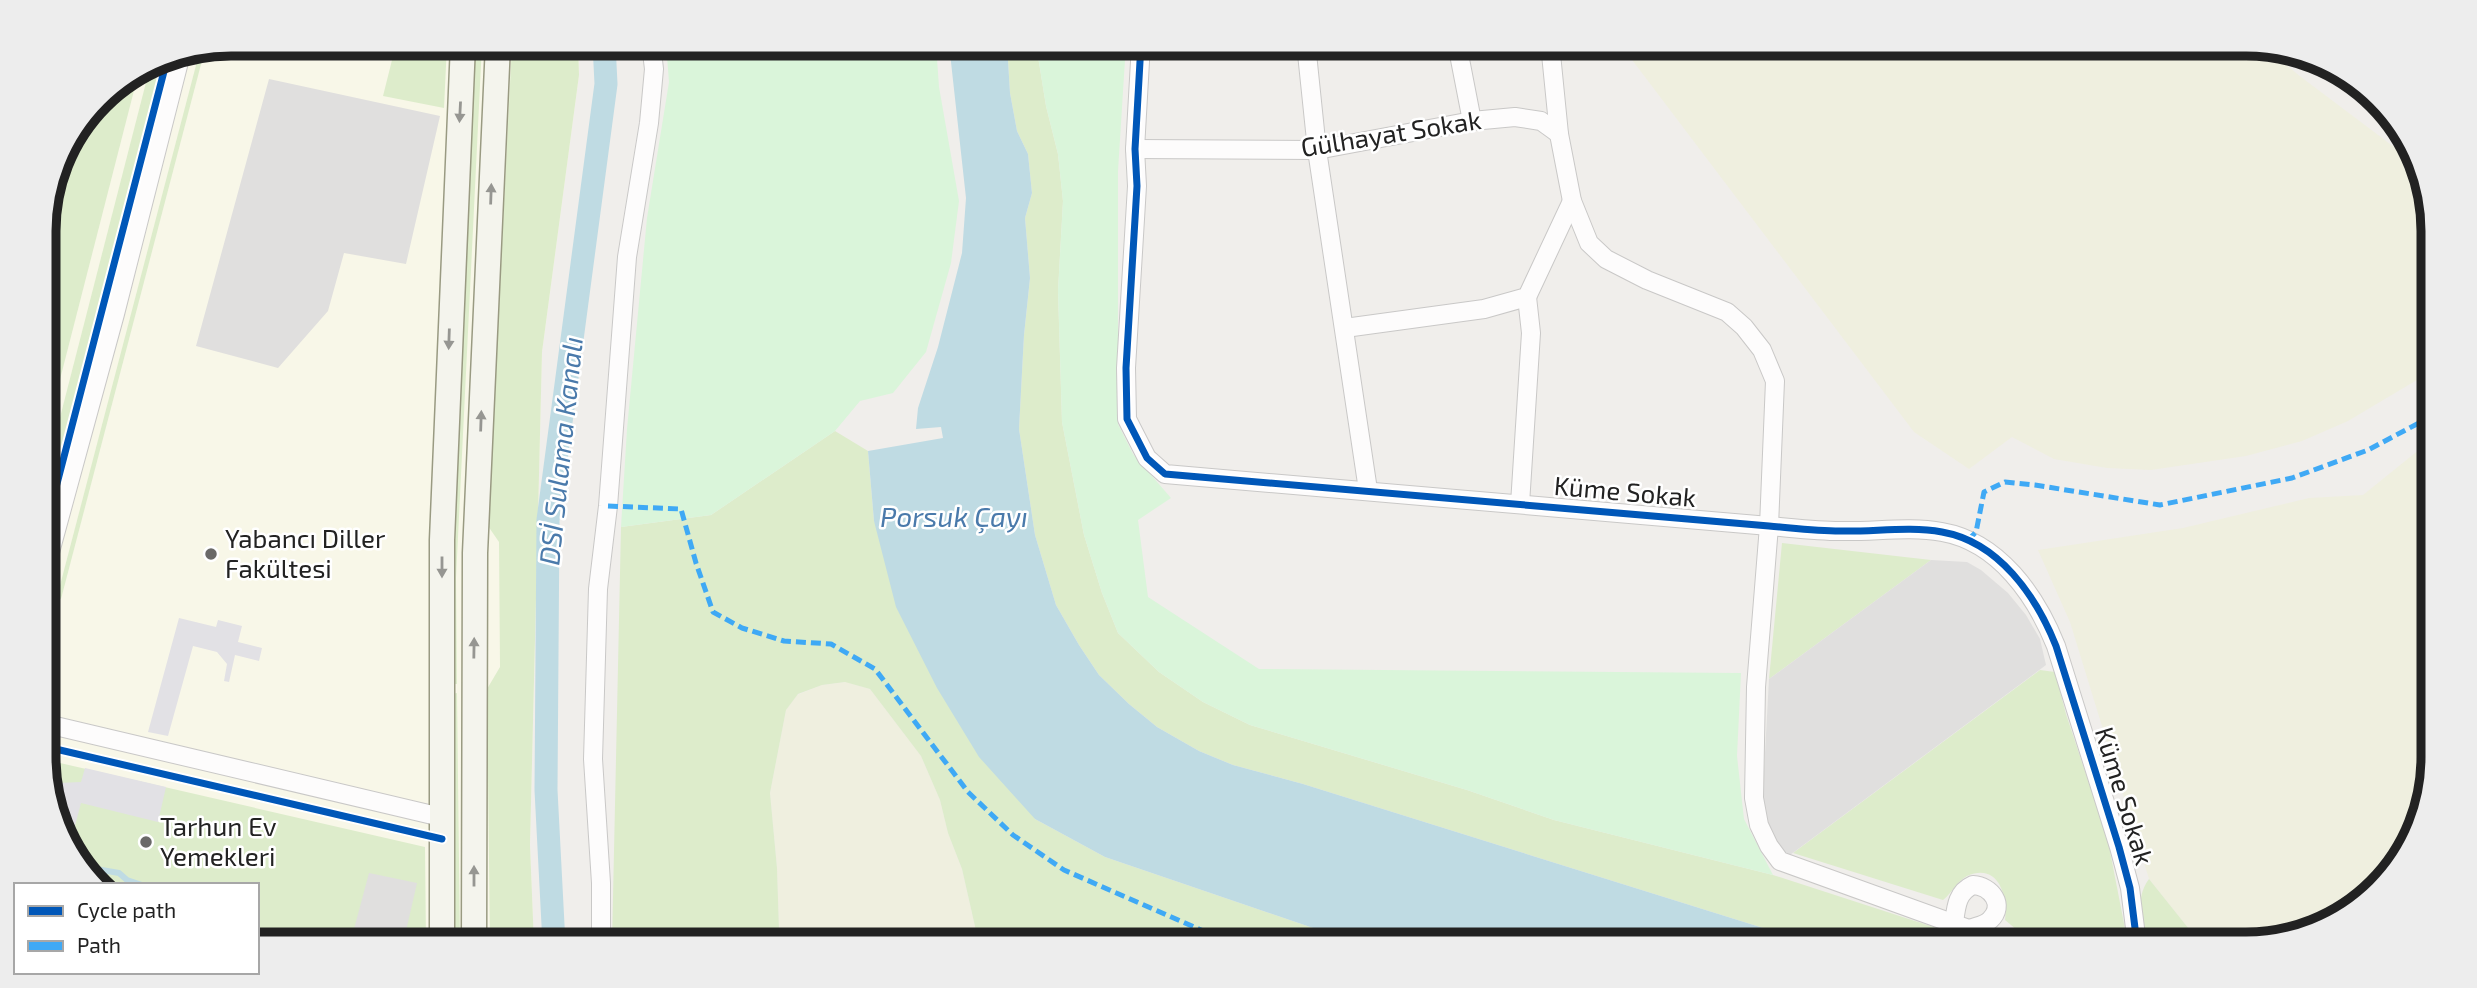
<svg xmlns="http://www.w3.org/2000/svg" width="2477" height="988" font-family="'Exo 2',sans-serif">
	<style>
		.education { fill: #f8f7e8 }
		.farmland { fill: #efefdf }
		.grass { fill: #ddeccb }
		.park { fill: #daf5da }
		.parking { fill: #e0dfde }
		.plaza { fill: #e2e1e5 }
		.water { fill: #bfdbe3 }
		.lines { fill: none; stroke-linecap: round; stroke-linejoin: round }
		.stream { stroke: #bfdbe3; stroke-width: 6 }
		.canal { stroke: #bfdbe3; stroke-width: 23 }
		.street-casing { stroke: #c9c8c7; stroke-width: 20 }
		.secondary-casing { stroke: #999a82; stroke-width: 27 }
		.street { stroke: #fdfcfc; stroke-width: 18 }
		.secondary { stroke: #f4f4ed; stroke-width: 24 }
		.quiet { stroke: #3fa9f5; stroke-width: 5; stroke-dasharray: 10 5; stroke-linecap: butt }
		.cycleway-casing { stroke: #fff; stroke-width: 11 }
		.cycleway { stroke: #0057b8; stroke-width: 7 }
		.oneway { fill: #969692 }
		.poi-dot { fill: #6a6968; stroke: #fff; stroke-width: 2.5 }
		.labels { text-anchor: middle; stroke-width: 5; stroke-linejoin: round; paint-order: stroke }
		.street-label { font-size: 26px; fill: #222; stroke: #fff }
		.poi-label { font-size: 26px; fill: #222; stroke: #fff; text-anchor: start }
		.water-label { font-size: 28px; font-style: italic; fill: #4a7aab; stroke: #fff }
		.rim { fill: none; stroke: #222; stroke-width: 9 }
	</style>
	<rect width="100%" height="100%" fill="#f0eeeb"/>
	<!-- education -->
	<polygon class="education" points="231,44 578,44 579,75 542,352 530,845 534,944 257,944 257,885 97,885 90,880 47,793 44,219 63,149 107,91 160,58"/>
	<!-- farmland -->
	<g class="farmland">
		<polygon points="1620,44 2246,44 2264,47 2301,77 2410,159 2432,206 2432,371 2348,421 2302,441 2246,456 2151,470 2107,468 2054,459 2012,437 1969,469 1914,432"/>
		<polygon points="2432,444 2433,757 2423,817 2360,906 2258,944 2201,944 2149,879 2070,622 2038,550 2183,528 2309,498 2363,495 2415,453"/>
		<polygon points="846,682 870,689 921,756 940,800 948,833 962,869 979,944 784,944 779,930 777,868 770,793 786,710 797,695 822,685"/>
	</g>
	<!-- grass -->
	<g class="grass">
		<polygon points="396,44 447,44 444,108 383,96"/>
		<polygon points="476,44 482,44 456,578 457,684 450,684 450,577"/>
		<polygon points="512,44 578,44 579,75 542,352 530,845 534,944 490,944 487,689 500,667 499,542 488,526"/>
		<polygon points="1007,44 1036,44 1046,106 1058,154 1063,201 1058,291 1062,422 1084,535 1102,593 1118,633 1159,672 1203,702 1250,725 1467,790 1554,820 1773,875 1955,934 1952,944 1814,944 1303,784 1233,765 1199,751 1157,727 1129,704 1099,675 1079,645 1056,605 1035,535 1019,429 1024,335 1030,278 1025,218 1032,193 1028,154 1017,131 1010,93"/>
		<polygon points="205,49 61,599 57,597 200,50"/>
		<polygon points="165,57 46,515 46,472 151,63"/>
		<polygon points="139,71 45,438 44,219 63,149 107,91"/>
		<polygon points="835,431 868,451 874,521 1035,819 1105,857 1360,944 979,944 962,869 948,833 940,800 921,756 870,689 845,682 822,685 798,694 786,710 770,793 777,868 779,929 784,944 612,944 621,527 711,515"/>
		<polygon points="1782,543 1931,560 1769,679"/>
		<path d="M2040 670 2055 672 2066 714 2108 841 2128 944H2044L2017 930 2005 920C2008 897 1999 862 1967 876 1957 881 1952 893 1943 900L1793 853Z"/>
		<polygon points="457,693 460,944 454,944 451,694"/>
		<polygon points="47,760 425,847 426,944 257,944 257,885 97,885 90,880 47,793"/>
		<path d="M2149 879 2201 944H2149C2142 922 2134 899 2149 879Z"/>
	</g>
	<!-- park -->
	<g class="park">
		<polygon points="666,44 936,44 939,87 959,201 951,263 926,352 893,393 860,401 835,431 711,515 621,527 627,429 647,218 669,82"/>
		<polygon points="1036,44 1126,44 1118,171 1118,424 1133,454 1171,498 1138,520 1148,597 1259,669 1741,673 1737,756 1744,819 1773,875 1554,820 1467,790 1250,725 1203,702 1159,672 1118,633 1102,593 1084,535 1062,422 1058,291 1063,201 1058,154 1046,106"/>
	</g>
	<!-- parking -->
	<g class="parking">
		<polygon points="269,79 440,116 406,264 344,253 328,311 278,368 196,346"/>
		<polygon points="1931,560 1967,562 1981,570 2008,593 2026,615 2040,639 2046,665 1790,855 1775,845 1762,809 1769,679"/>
		<polygon points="369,873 417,883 403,944 350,944"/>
	</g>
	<!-- plaza -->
	<g class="plaza">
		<polygon points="179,618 216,627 218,620 242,626 238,642 262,648 259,661 235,655 229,682 224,681 227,664 217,652 193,646 168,736 148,732"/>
		<polygon points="85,768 166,787 158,822 81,803 71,841 54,806 59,783 81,782"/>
	</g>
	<!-- water -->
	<polygon class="water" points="949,44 1007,44 1010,93 1017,131 1028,154 1032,193 1025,218 1030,278 1024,335 1019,429 1035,535 1056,605 1079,645 1099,675 1129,704 1157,727 1199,751 1233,765 1303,784 1814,944 1360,944 1105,857 1035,819 979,757 937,688 896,607 874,521 868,451 943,438 941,427 916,429 918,408 938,347 962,253 966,198"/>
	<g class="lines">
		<!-- stream -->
		<polyline class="stream" points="82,863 88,862 96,869 119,873 127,880 142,885"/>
		<!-- canal -->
		<polyline class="canal" points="554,944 546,790 548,520 606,84 604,44"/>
		<!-- street casing -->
		<g class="street-casing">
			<g id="street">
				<path d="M1141 44 1135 149 1137 186 1126 368 1127 419 1147 458 1165 474 1769 526C1793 528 1816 531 1840 531 1874 532 1909 526 1942 532 1999 542 2036 596 2056 646L2119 847 2130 888 2137 944"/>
				<polyline points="1306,44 1317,150 1368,490"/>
				<polyline points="1457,44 1472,121"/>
				<polyline points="1550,44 1559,134 1572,201 1589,243 1606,259 1647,280 1727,312 1744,327 1762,350 1775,381 1769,526 1756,687 1754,798 1759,825 1769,846 1780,861 2010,944"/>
				<polyline points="1135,149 1317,150 1472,121 1515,117 1541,121 1559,134"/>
				<polyline points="1345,328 1484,309 1527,297 1572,201"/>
				<polyline points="1520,504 1531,333 1527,297"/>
				<polyline points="46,567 115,314 181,54"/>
				<polyline points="47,724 441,817"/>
				<path d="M1954 923C1956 907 1957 892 1973 885 1991 886 2006 905 1990 920 1985 925 1977 926 1970 929"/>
				<polyline points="601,944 601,883 593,759 598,589 608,506 627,257 649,123 654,69 651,44"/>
			</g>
		</g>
		<!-- secondary casing -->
		<g class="secondary-casing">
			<g id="secondary">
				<polyline points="442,944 442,540 463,44"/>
				<polyline points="474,944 475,553 498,44"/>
			</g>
		</g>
		<!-- street -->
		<use href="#street" class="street"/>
		<!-- secondary -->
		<use href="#secondary" class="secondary"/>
		<!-- quiet -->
		<g class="quiet">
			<polyline points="608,506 681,509 696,563 713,612 742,628 784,641 831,644 875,669 968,792 1013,835 1064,870 1217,937 1243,944"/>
			<polyline points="1968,540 1976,532 1984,492 2005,482 2035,485 2160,505 2292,478 2368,450 2432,416"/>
		</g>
		<!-- cycleway casing -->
		<g class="cycleway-casing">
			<g id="cycleway">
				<path d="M1141 44 1135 149 1137 186 1126 368 1127 419 1147 458 1165 474 1769 526C1793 528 1816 531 1840 531 1874 532 1909 526 1942 532 1999 542 2036 596 2056 646L2119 847 2130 888 2137 944"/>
				<polyline points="46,526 168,56"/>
				<polyline points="47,747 442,839"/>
			</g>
		</g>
		<!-- cycleway -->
		<use href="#cycleway" class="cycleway"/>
	</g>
	<!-- one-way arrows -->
	<defs><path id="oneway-solid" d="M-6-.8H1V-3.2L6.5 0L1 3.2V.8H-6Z" transform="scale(1.75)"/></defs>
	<g class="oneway">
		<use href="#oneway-solid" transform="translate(460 112) rotate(93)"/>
		<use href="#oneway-solid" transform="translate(491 194) rotate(-88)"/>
		<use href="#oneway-solid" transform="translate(449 339) rotate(92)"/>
		<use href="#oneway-solid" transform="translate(481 421) rotate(-88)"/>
		<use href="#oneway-solid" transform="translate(442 567) rotate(90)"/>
		<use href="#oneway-solid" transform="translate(474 648) rotate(-89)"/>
		<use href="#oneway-solid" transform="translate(474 876) rotate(-90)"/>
	</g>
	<!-- markers -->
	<g class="poi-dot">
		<circle cx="211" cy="554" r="7"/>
		<circle cx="146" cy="842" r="7"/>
	</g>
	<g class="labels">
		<!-- street labels -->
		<g class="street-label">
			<text transform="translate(1391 134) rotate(-9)" y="9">Gülhayat Sokak</text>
			<text transform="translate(1625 492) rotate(5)" y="9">Küme Sokak</text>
			<text transform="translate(2124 796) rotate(73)" y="9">Küme Sokak</text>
		</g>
		<!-- poi labels -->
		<g class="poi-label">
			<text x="225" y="548">Yabancı Diller<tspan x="225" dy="30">Fakültesi</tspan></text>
			<text x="160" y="836">Tarhun Ev<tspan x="160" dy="30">Yemekleri</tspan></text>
		</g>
		<!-- water labels -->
		<g class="water-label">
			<text transform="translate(561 451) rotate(-84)" y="10">DSİ Sulama Kanalı</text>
			<text x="954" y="527">Porsuk Çayı</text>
		</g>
	</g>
	<!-- crop -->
	<path d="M0 0H2477V988H0ZM231 56H2246A175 175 0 0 1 2421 231V757A175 175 0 0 1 2246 932H231A175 175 0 0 1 56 757V231A175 175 0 0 1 231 56Z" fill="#ededed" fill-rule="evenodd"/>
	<path class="rim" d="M231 56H2246A175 175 0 0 1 2421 231V757A175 175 0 0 1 2246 932H231A175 175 0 0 1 56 757V231A175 175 0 0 1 231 56Z"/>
	<!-- legend -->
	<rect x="14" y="883" width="245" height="91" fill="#ffffff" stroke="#a7a7a7" stroke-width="2"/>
	<rect x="28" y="906" width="35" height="10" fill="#0057b8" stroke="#a7a7a7" stroke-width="2"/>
	<text x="77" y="918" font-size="21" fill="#222222">Cycle path</text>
	<rect x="28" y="941" width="35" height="10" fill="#3fa9f5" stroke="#a7a7a7" stroke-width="2"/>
	<text x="77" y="953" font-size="21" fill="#222222">Path</text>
</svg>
